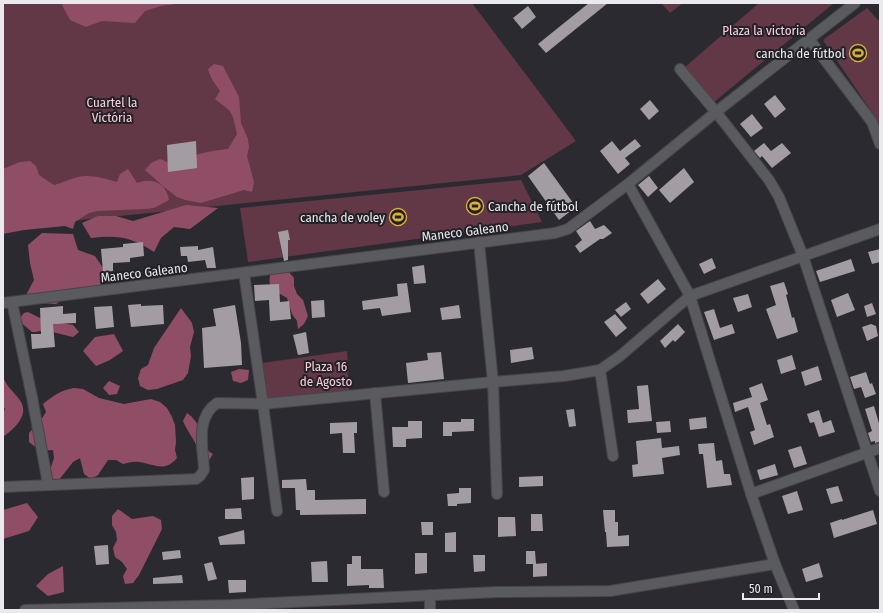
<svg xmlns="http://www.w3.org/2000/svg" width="883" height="613" font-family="'Fira Sans Condensed',sans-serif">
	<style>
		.green { fill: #623746 }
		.forest { fill: #904e66 }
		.building { fill: #a39da3 }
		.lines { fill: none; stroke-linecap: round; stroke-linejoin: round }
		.minor-casing { stroke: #47454b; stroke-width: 12 }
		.minor { stroke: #5a5b5e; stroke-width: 10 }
		.labels { text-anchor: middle; stroke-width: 4; stroke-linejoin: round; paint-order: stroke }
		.park-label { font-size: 13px; fill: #f8cedb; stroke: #222127 }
		.poi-label { font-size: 13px; fill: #eae9ed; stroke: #222127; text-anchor: end }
		.street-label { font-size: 13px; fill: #eae9ed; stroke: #222127 }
	</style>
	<rect width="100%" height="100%" fill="#2c2a31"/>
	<!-- green -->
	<g class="green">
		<polygon points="3,3 472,3 576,141 521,175 3,228"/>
		<polygon points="661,3 683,3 670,13"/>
		<polygon points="759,3 834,3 713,103 685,67"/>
		<polygon points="867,8 880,22 880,124 823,40"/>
		<polygon points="521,180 542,222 248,262 240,208"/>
		<polygon points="347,351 349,391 268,399 262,363"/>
	</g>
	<!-- forest -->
	<g class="forest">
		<polygon points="65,3 183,3 161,6 145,11 135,23 102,21 86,27 70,20 62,5"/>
		<path d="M214 64 223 66 239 97 241 123 248 139 249 147 247 156 254 182 252 192 244 190 201 203 185 200 177 197 164 187 145 170 151 163 160 159 175 165C190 154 210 151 228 149L237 134 233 117 229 110 215 99 220 91C215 83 210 78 208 69Z"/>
		<path d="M30 161 36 166 39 175 54 185C62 183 70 179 78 177 91 174 105 179 117 182L120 174 128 169 137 183C153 177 166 183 169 200L154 208 145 209 97 211 89 213 75 222 73 229 65 226 24 230 3 234V169L20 162Z"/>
		<path d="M186 205 218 208 190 229 174 227 161 238 154 252C131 237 119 235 91 238L82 223 98 216H116L133 221Z"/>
		<polygon points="42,233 73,234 78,250 95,256 105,271 100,287 70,294 56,304 40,303 26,295 34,280 30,263 28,245"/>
		<path d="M288 271 294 278V286L297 294 303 300 308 316 304 324 298 329 297 321 292 314 287 298C274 290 266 288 271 272Z"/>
		<polygon points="181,308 192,323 194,332 190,347 191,356 188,373 183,380 157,389 148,390 140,386 138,378 141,369 148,365 154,348"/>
		<polygon points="28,312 40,318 49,318 56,322 73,325 79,332 73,337 44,330 36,332 32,332 18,320 24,313"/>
		<polygon points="114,334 123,351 110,360 96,366 83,351 95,337"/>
		<polygon points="239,369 249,370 248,380 241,383 233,381 231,372"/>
		<path d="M4 379C8 388 14 392 19 399 31 414 15 428 3 437V413L5 409 3 406Z"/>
		<polygon points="109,381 120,386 117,394 109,395 103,388"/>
		<path d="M74 388 83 389 99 398 124 404 151 399 160 402 167 408 172 417 175 425 176 442 175 450 177 458C164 473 155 464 139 462 133 461 128 463 123 464L116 460H108L98 475 91 479 84 474 80 458 73 462 51 490 46 483 54 458 53 450C43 451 37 449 29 442V433L41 420 46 412 43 404C53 396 61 390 74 388Z"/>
		<path d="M187 413C200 422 201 434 205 449L213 454 207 463 199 461C196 454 197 450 196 445 194 439 186 429 183 421Z"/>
		<polygon points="27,503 38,517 29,531 3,539 3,510"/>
		<polygon points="118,509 132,519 153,516 161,520 162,529 139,575 133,583 125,584 123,576 127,569 122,562 115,557 113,548 117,540 116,532 112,525 112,516"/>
		<polygon points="63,566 64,592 48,596 36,586 48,574"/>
	</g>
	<!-- building -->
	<g class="building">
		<polygon points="589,3 608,3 546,53 538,44"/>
		<polygon points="528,6 536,17 522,29 513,18"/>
		<polygon points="775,95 786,109 775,118 764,104"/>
		<polygon points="650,100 659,111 649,120 640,109"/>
		<polygon points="752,114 763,128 751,137 740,124"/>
		<polygon points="635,139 641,146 625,158 630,164 618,174 600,151 612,141 620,151"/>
		<polygon points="196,141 197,168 168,172 167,145"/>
		<polygon points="764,143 771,151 782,143 791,153 772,168 762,156 760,158 754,151"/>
		<polygon points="544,163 576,207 559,220 528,176"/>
		<polygon points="684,168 694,182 670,203 659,190"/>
		<polygon points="649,176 658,188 648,197 638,185"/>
		<polygon points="590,221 595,229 604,225 612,233 603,239 600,239 580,253 575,246 582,240 576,231"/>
		<polygon points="288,230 290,240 288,240 288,260 284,261 278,232"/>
		<polygon points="143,242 144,256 130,258 130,262 113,263 113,271 103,272 101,249 123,247 123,244"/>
		<polygon points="198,246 198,250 213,247 216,268 207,268 205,260 188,262 187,256 181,256 180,247"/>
		<polygon points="880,249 880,262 872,264 868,252"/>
		<polygon points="712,258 716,268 704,274 699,264"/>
		<polygon points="851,259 855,271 820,282 816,271"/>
		<polygon points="424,265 426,283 414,284 412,267"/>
		<polygon points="658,279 666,289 648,304 640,294"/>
		<polygon points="784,282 788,294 786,295 792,318 794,317 798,332 777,339 766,309 776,305 770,286"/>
		<polygon points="407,283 411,312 382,316 380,308 363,310 362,301 398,296 397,284"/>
		<polygon points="279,284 280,302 289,301 291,319 270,321 269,300 255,301 254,285"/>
		<polygon points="848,293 855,310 837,317 831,300"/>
		<polygon points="748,294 752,307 738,312 733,298"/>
		<polygon points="324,300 325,317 312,318 311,301"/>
		<polygon points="626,302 631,309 621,317 615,310"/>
		<polygon points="872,303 876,314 867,317 864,306"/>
		<polygon points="141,304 141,306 163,305 164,324 131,327 128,305"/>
		<polygon points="235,305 241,343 242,365 204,368 202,328 216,326 213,309"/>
		<polygon points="459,305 461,318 442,320 440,308"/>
		<polygon points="63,306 63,314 76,313 76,323 53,324 55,347 32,349 31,334 41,334 40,308"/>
		<polygon points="112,306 114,327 96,329 94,307"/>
		<polygon points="714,309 720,328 732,324 735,333 714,340 704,312"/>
		<polygon points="615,314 627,328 616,337 604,322"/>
		<polygon points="678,324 685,332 675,342 673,340 665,348 660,341"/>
		<polygon points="871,324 876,326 878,336 867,341 862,327"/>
		<polygon points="306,332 309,353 298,355 293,335"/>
		<polygon points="532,347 534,359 511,363 510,350"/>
		<polygon points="441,352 444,379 408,383 406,363 428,360 427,353"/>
		<polygon points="792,355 796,369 781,374 777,360"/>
		<polygon points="818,366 822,380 805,386 801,372"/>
		<polygon points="866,372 870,384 872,383 876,394 865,398 861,387 854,389 850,377"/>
		<polygon points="762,383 768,400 760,403 767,425 770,424 774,437 754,445 750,432 755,430 748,407 735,412 733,403 752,397 749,388"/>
		<polygon points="648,385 652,421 628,423 627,410 639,409 637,386"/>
		<polygon points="874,406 880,427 880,442 875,443 875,441 871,442 868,433 872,431 865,409"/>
		<polygon points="574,409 576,426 569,427 566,410"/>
		<polygon points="819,410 823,423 831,420 835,432 819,437 814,422 810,423 807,414"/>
		<polygon points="706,417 707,428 690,430 689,419"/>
		<polygon points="461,419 474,419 474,431 452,432 452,436 443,436 443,422 461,422"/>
		<polygon points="408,421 422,421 422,438 406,439 406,447 393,447 392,427 408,427"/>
		<polygon points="670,421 671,432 657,433 656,422"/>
		<polygon points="357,422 357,433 354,433 355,453 343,453 342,433 330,434 330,423"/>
		<polygon points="661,438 662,448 679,446 680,455 662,458 664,474 633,477 632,465 638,464 636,441"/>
		<polygon points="714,443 716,461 722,460 724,474 730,474 732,485 707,488 703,454 699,454 698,444"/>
		<polygon points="801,446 807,464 794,468 788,450"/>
		<polygon points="775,464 778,475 760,480 757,470"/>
		<polygon points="543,476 543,486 519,487 519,477"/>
		<polygon points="254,477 254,499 242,500 241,478"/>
		<polygon points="306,479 307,490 315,490 315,500 366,499 366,514 300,515 300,510 296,510 295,488 282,488 282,480"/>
		<polygon points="838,486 843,501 831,504 826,489"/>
		<polygon points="459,488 471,488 471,503 457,504 457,506 448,506 447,494 459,493"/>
		<polygon points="797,491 803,510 788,514 782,496"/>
		<polygon points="241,508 242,519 225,519 225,509"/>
		<polygon points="603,510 615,510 615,522 618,522 618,536 629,535 629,546 607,547 606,532 605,532"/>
		<polygon points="873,510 877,524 834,538 830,523 842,519 842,520"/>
		<polygon points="531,514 542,514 543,531 531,531"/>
		<polygon points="498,517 515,517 516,536 498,537"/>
		<polygon points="421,522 433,522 433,535 422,535"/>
		<polygon points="244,530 245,544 220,545 218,537"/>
		<polygon points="456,532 456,552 445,552 445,533"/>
		<polygon points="108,545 109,564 96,565 94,546"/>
		<polygon points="180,550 181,558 163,560 162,552"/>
		<polygon points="526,551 535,551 536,564 533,564 547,563 547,576 533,577 533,564 526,564"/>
		<polygon points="415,553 427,553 427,573 415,574"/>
		<polygon points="473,555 485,555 485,571 474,572"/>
		<polygon points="352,556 361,556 361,569 383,569 384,588 369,588 369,585 347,586 347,564 352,564"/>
		<polygon points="327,561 328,582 312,582 311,562"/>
		<polygon points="212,562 217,579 208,581 204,564"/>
		<polygon points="819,563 823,577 806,582 802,569"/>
		<polygon points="182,575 183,583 153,584 153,578"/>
		<polygon points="228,580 246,580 246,592 229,593"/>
	</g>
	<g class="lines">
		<!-- minor casing -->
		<g class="minor-casing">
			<g id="minor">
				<polyline points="809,39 872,122 880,144"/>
				<polyline points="680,69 716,112 769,180 779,197 803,256 880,491"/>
				<polyline points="628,184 690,296 751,494 775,564 794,610"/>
				<polyline points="479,242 493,382 497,494"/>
				<polyline points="244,273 263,404 277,511"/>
				<polyline points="12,302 32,397 48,484"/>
				<polyline points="3,303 555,233 568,229 628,184 716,112 855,3"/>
				<polyline points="600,370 613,456"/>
				<polyline points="375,393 384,492"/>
				<path d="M3 487 196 479 200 476 204 470C203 447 195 418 217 403L263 404 493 382 564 376 600 370 620 356 690 296 880 229"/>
				<polyline points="751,494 880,448"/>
				<polyline points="25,610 231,605 497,592 610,591 775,564"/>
				<polyline points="430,610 430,595"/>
			</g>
		</g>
		<!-- minor -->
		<use href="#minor" class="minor"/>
	</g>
	<!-- icons -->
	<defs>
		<g id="stadium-ring" transform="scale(0.9)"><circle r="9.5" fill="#222127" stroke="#ddb133" stroke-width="1.5"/><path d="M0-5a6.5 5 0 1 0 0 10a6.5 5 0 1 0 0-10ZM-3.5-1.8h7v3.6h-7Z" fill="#ddb133"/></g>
	</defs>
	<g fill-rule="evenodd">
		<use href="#stadium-ring" x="858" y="53"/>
		<use href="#stadium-ring" x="475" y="206"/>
		<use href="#stadium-ring" x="398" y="217"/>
	</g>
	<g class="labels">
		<!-- park labels -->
		<g class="park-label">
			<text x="764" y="35">Plaza la victoria</text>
			<text x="112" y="107">Cuartel la<tspan x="112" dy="15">Victória</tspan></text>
			<text x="326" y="371">Plaza 16<tspan x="326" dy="15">de Agosto</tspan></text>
		</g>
		<!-- poi labels -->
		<g class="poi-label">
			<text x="845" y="58">cancha de fútbol</text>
			<text x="488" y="211" text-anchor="start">Cancha de fútbol</text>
			<text x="385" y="222">cancha de voley</text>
		</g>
		<!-- street labels -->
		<g class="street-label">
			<text transform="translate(465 231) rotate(-7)" y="5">Maneco Galeano</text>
			<text transform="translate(144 272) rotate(-7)" y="5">Maneco Galeano</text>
		</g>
	</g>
	<!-- border -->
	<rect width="883" height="613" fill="none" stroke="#eae9ed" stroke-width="8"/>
	<!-- scale -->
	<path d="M743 593v6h76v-6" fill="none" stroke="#eae9ed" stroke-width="2"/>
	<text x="749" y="593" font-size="12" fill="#eae9ed" stroke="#222127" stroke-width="3" paint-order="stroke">50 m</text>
</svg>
